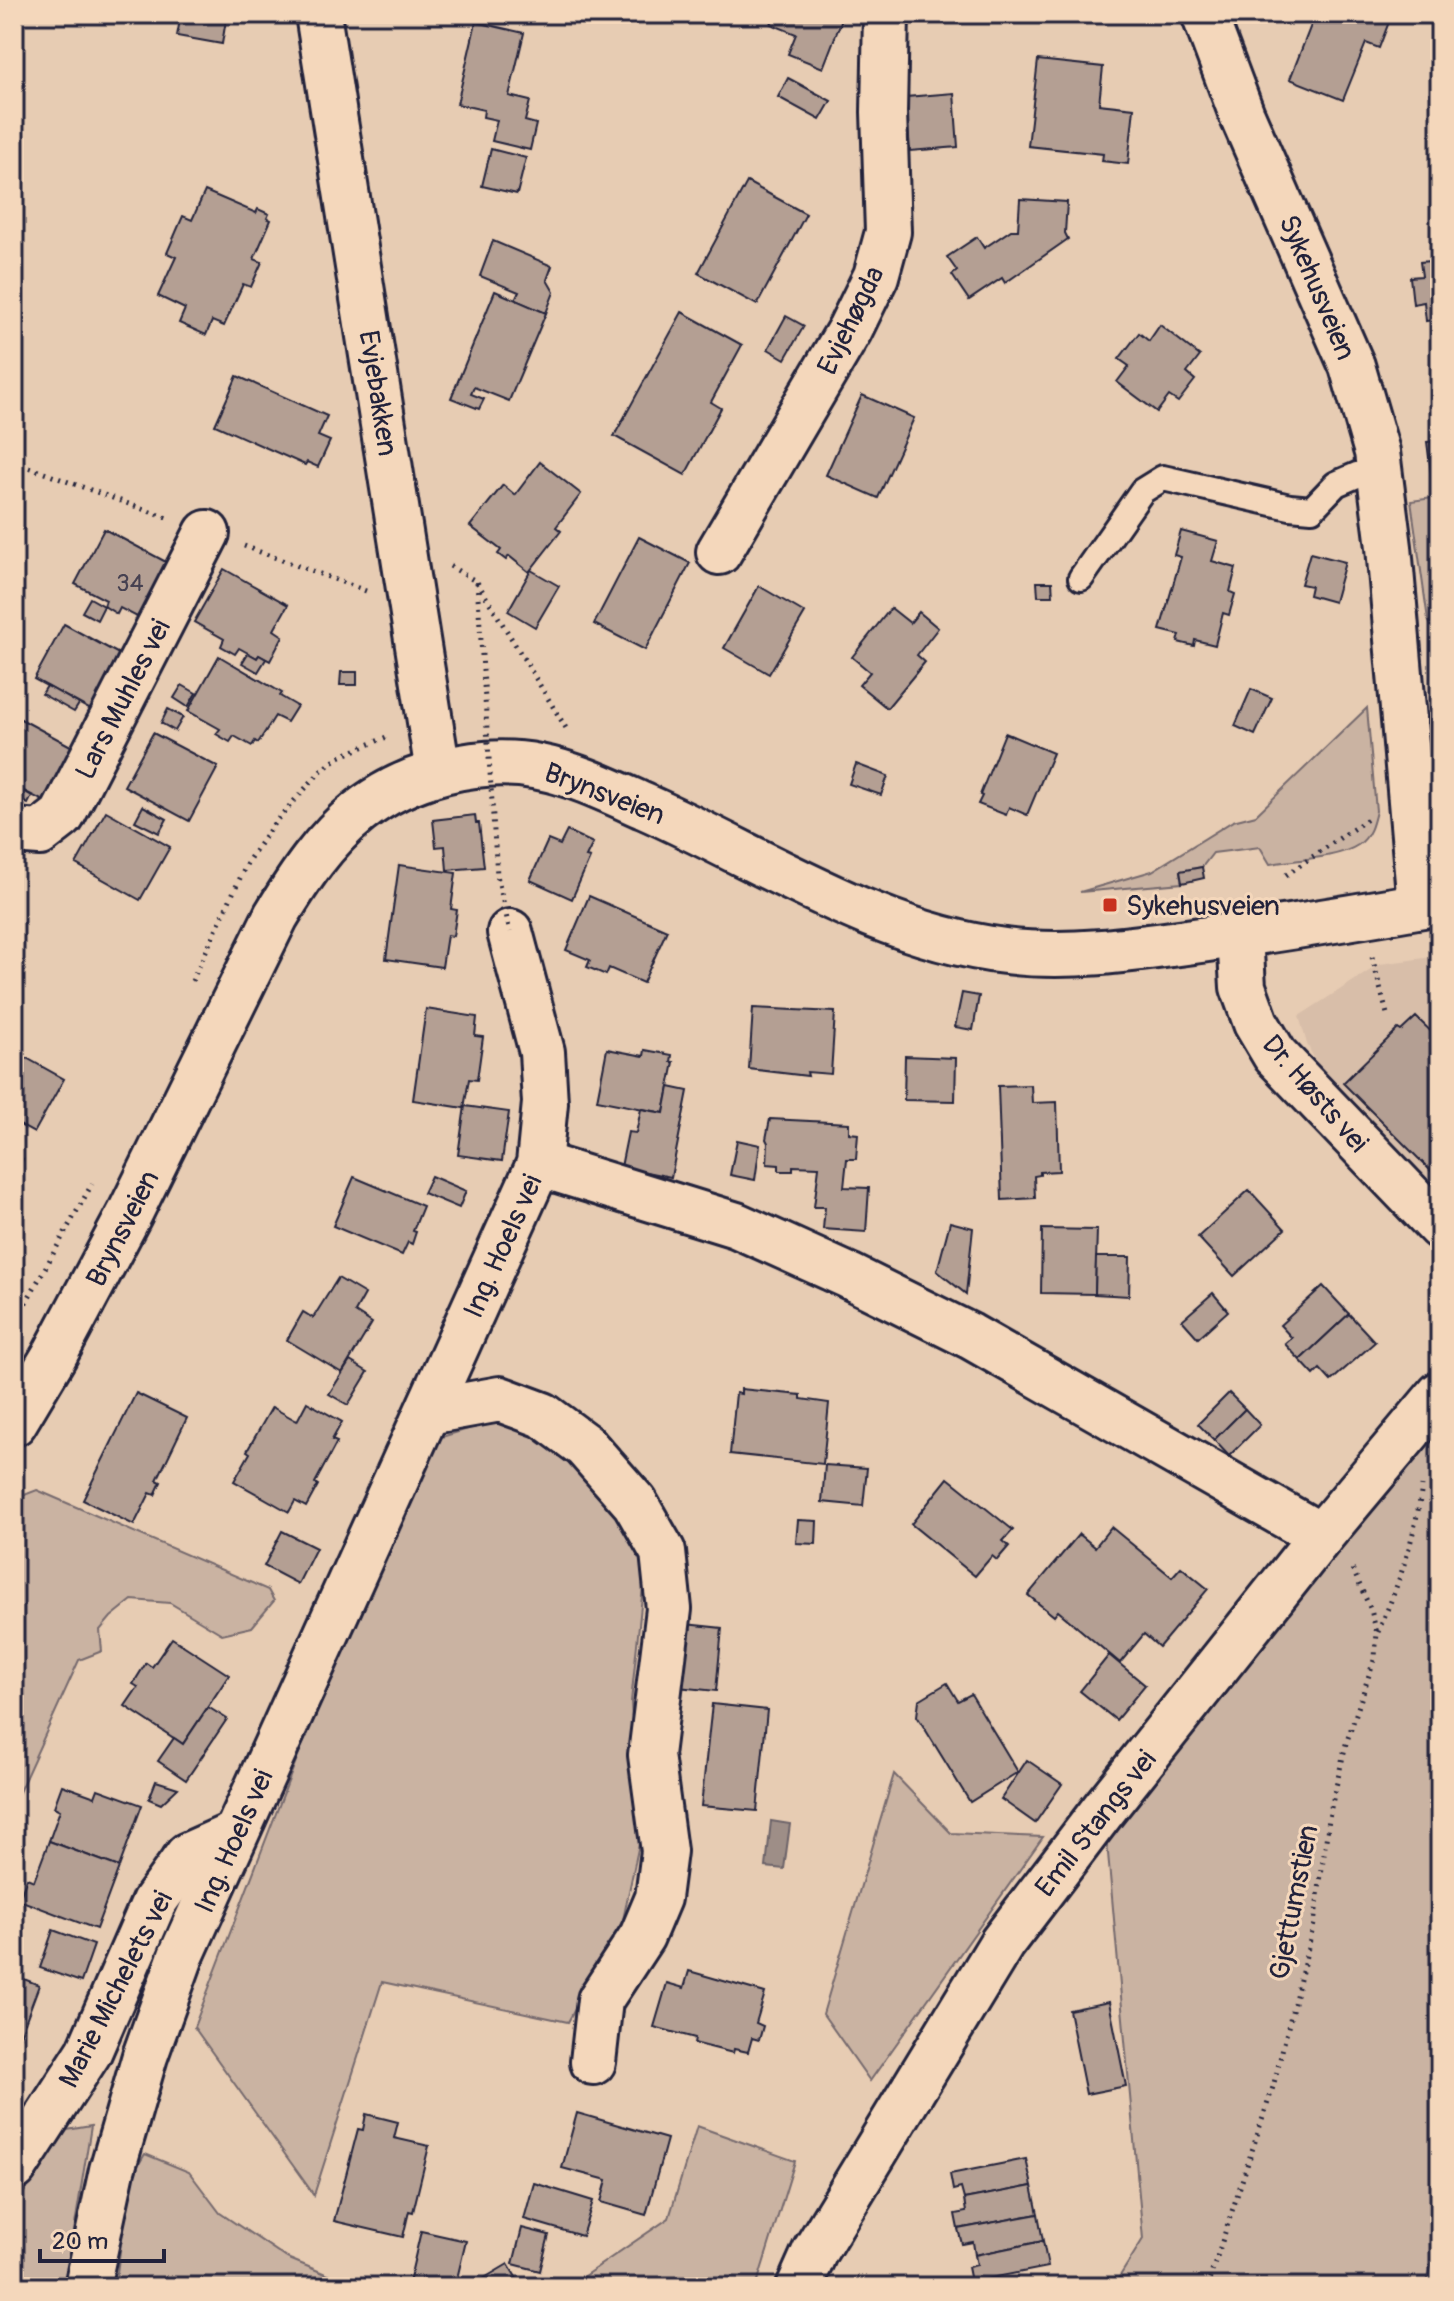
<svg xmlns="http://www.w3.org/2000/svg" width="1454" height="2301" font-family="Pangolin,sans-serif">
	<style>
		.built { fill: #d8bea9 }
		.green { fill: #cab3a2; stroke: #766a6e; stroke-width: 2 }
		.water { fill: #9e8e87; stroke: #6c6369; stroke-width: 2 }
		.building { fill: #b49f93; stroke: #22223b; stroke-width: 2 }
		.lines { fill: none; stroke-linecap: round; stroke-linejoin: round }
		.lane-casing { stroke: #22223b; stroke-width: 30 }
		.street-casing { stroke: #22223b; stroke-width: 50 }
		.primary-casing { stroke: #22223b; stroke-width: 50 }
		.path { stroke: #22223b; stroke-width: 5; stroke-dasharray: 2 6; stroke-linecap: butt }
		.lane { stroke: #f4d7bb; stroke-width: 24 }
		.street { stroke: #f4d7bb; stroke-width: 44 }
		.primary { stroke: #f4d7bb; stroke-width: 44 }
		.path-bridge { stroke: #22223b; stroke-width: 5; stroke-dasharray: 2 6; stroke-linecap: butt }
		.poi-dot { fill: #c8321e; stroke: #f4d7bb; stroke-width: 3 }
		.labels { text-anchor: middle; stroke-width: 6; stroke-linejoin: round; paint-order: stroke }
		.number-label { font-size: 24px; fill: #464151 }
		.street-label { font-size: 28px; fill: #22223b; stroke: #f4d7bb }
		.poi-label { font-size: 28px; fill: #22223b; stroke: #f4d7bb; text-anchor: start }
	</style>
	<rect width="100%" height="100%" fill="#e7ccb3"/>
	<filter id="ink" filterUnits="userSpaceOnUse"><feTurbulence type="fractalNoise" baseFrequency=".0125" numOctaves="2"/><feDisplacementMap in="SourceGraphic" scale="16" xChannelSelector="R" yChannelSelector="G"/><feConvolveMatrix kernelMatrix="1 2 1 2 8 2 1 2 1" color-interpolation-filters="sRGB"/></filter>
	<g filter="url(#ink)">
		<!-- built -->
		<polygon class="built" points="1440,956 1440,1203 1333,1096 1307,1044 1299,1016 1380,964"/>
		<!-- green -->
		<g class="green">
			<polygon points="1440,497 1440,687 1436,633 1428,620 1411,501"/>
			<path d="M1367 708 1376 811C1373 824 1370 837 1358 845 1339 858 1294 860 1270 864L1260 847 1213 853 1202 867 1180 871 1182 883 1080 892 1152 871 1233 821 1256 815Z"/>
			<polygon points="1440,1412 1440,2229 1426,2287 1113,2287 1143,2239 1104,1809"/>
			<polygon points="501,1419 579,1452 627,1515 645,1567 631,1702 639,1844 623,1920 568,2022 382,1982 314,2195 194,2027 301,1748 435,1439"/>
			<polygon points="37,1490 268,1590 274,1601 252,1627 222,1634 170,1603 132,1600 111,1617 100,1630 102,1651 79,1660 14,1803 14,1499"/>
			<polygon points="894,1774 951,1833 1043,1837 870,2081 823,2014"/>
			<polygon points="91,2126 65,2287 14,2287 14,2207 67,2130"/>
			<polygon points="697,2126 795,2161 756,2287 568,2287 669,2218"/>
			<polygon points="145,2154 189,2172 220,2213 287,2258 357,2287 115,2287 130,2179"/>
		</g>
		<!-- water -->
		<polygon class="water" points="771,1821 790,1824 784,1869 766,1867"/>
		<!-- building -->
		<g class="building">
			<polygon points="181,14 227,14 222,44 177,36"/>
			<polygon points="775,14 829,14 842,19 823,68 788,54 796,34 771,24"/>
			<polygon points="1298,14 1392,14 1379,48 1366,43 1343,100 1290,79 1313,20"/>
			<polygon points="476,22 524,33 509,96 530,101 525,121 536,124 530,150 492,141 497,120 483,117 484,110 457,104"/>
			<polygon points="1038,60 1103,67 1099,104 1134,108 1128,164 1102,161 1103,154 1028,146"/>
			<polygon points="788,78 831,101 820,120 778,97"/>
			<polygon points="954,93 958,147 910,151 906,97"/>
			<polygon points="491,149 526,158 517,194 482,186"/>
			<polygon points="747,182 806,214 757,305 698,273"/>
			<polygon points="205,191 256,213 258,209 269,214 267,218 271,220 254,259 262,262 251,287 243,284 224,326 212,321 206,335 179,323 185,309 158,296 176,257 167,253 183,216 192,220"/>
			<polygon points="1020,199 1067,202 1065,233 1068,239 1005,283 1002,278 969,300 952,275 957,271 947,257 977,237 984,248 1011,230 1018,230"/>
			<polygon points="493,241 552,266 547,280 554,292 546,313 515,300 519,292 480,276"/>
			<polygon points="1440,260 1440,319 1426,321 1424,302 1413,304 1410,277 1422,276 1420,262"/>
			<polygon points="495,291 546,313 509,401 474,387 471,394 484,399 479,409 451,398"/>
			<polygon points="682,312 742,345 711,402 721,408 685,475 614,436"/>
			<polygon points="786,316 804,326 785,359 768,349"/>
			<polygon points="1160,325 1200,356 1187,373 1195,380 1178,402 1169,396 1157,412 1117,382 1129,366 1119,359 1139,333 1149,341"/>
			<polygon points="237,376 327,416 318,436 330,441 318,467 307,462 305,465 215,425"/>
			<polygon points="862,395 914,418 878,498 826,475"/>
			<polygon points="1440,441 1440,494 1434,495 1427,442"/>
			<polygon points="540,462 581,494 556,527 561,531 529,572 509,556 506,560 498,554 501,550 470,526 503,485 515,495"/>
			<polygon points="104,529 168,563 139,618 120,608 117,614 104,606 106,600 75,584"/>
			<polygon points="1181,531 1218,541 1212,561 1236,568 1230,592 1235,594 1229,615 1223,613 1215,645 1195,640 1194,646 1178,642 1180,635 1160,630 1181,557 1174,555"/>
			<polygon points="639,537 690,563 645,650 594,624"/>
			<polygon points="1310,553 1345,562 1334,602 1309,595 1311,586 1301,584"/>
			<polygon points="224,569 288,605 274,630 283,636 270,661 259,655 257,658 239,648 235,654 221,646 224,639 194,622"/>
			<polygon points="531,570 559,586 535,627 508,611"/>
			<polygon points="1037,582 1052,582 1053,596 1038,596"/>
			<polygon points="759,586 805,613 769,674 724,648"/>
			<polygon points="90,598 104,606 97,620 82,612"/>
			<polygon points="891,608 910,623 919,612 938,628 917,655 925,662 887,708 859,685 870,672 852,657"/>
			<polygon points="64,624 128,659 98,714 34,679"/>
			<polygon points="248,653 257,658 259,655 266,659 258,672 242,663"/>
			<polygon points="219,656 282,693 280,696 297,706 287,722 275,716 258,743 255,741 252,746 234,736 230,742 216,734 220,729 188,711"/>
			<polygon points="341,672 357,672 357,685 340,685"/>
			<polygon points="182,685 196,693 188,707 174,698"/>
			<polygon points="47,686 79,704 74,712 42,694"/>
			<polygon points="1251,689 1272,698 1255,735 1235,726"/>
			<polygon points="168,709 183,717 175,731 161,723"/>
			<polygon points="17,717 80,751 51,805 14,786 14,723"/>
			<polygon points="153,733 218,767 189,821 124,786"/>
			<polygon points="1005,733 1053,753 1027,815 1009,807 1006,815 978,804 982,796 980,795"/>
			<polygon points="856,764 888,776 881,795 849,784"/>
			<polygon points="14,786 32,796 28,804 14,797"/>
			<polygon points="143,806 167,819 159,833 135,821"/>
			<polygon points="106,811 170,847 140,900 76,864"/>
			<polygon points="475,815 476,823 479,823 484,867 447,870 445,846 436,847 433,820"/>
			<polygon points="567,831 593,843 586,857 590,858 572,899 530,880 548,840 560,845"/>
			<polygon points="399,865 456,873 451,909 457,910 453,936 447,935 442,967 386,959"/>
			<polygon points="1202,867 1204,878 1182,883 1180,871"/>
			<polygon points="589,896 667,930 643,983 609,968 606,975 587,967 590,960 566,950"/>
			<polygon points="962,993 979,996 973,1030 955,1027"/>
			<polygon points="753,1008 835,1012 831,1074 807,1072 808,1076 749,1069"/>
			<polygon points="426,1009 477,1017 475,1036 483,1037 477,1080 469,1079 464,1108 413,1100"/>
			<polygon points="1416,1017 1440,1040 1440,1180 1343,1083 1398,1029 1401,1031"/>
			<polygon points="607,1049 644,1056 645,1050 672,1055 671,1062 674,1062 664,1113 597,1100"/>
			<polygon points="14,1051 64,1079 34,1133 14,1122"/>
			<polygon points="905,1056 956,1058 955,1101 904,1100"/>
			<polygon points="1031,1085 1032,1103 1057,1102 1059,1171 1040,1172 1040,1175 1034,1176 1035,1198 1002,1200 998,1086"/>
			<polygon points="669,1087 688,1091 671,1177 621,1167 628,1132 636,1133 641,1109 664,1113"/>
			<polygon points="465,1106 509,1112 502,1161 458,1155"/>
			<polygon points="770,1119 849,1123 849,1133 858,1134 856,1159 847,1159 844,1187 869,1188 866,1232 823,1229 825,1207 814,1207 819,1167 793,1166 793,1171 779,1171 779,1165 767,1164 768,1143 766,1139"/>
			<polygon points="737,1140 760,1145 755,1180 730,1175"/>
			<polygon points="14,1154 23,1159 14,1177"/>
			<polygon points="431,1176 466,1191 459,1208 423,1193"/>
			<polygon points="354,1177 423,1206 413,1231 416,1232 412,1244 408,1242 402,1255 333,1226"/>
			<polygon points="1249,1190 1285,1229 1234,1276 1198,1237"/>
			<polygon points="950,1222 973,1228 966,1294 937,1271"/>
			<polygon points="1042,1229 1097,1230 1095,1294 1041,1293"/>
			<polygon points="1096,1257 1130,1257 1129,1296 1095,1294"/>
			<polygon points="338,1278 365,1294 355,1312 372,1323 342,1373 287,1340 303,1312 313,1318"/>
			<polygon points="1323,1286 1349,1314 1300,1360 1285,1344 1292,1338 1280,1325"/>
			<polygon points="1213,1293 1228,1311 1198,1338 1182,1320"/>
			<polygon points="1349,1314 1375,1342 1331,1381 1320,1369 1314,1375 1300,1360"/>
			<polygon points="350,1361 368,1372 348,1405 329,1394"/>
			<polygon points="741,1389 801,1395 801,1399 829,1403 823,1464 730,1454 736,1393 741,1394"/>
			<polygon points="136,1393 187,1418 157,1480 161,1482 155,1495 150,1493 134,1525 83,1500"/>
			<polygon points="1229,1393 1245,1409 1214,1440 1198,1424"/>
			<polygon points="307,1402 342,1422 332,1440 337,1442 315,1483 318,1485 306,1507 295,1501 289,1512 234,1481 250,1453 247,1451 272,1407 297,1421"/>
			<polygon points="1245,1409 1260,1425 1229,1456 1214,1440"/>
			<polygon points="825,1465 867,1468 863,1506 822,1502"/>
			<polygon points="948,1478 1013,1530 1003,1541 1009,1546 997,1560 992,1556 975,1576 911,1524"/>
			<polygon points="798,1520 817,1521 816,1544 796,1543"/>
			<polygon points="1111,1527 1172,1577 1181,1567 1208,1589 1159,1647 1144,1634 1120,1663 1058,1611 1054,1616 1028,1595 1079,1534 1095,1547"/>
			<polygon points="282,1531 316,1548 298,1584 264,1566"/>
			<polygon points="685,1624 722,1628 716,1691 678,1687"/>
			<polygon points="172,1638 229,1675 183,1744 125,1706 138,1687 133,1684 146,1663 152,1667"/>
			<polygon points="1109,1655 1145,1685 1116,1720 1080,1691"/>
			<polygon points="947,1683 958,1701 971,1694 1018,1772 970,1802 917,1716 919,1700"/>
			<polygon points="712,1704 767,1710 757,1811 701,1806"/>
			<polygon points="208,1707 227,1719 186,1780 158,1761 174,1738 183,1744"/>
			<polygon points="1027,1760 1062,1784 1035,1823 1001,1799"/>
			<polygon points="156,1781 178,1788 161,1804 149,1799"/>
			<polygon points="62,1785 95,1797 98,1789 142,1805 119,1867 49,1841 60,1810 54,1807"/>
			<polygon points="49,1841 119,1867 96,1929 19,1900 27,1878 34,1881"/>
			<polygon points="53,1930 94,1945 81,1982 40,1968"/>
			<polygon points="689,1971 765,1993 756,2023 763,2026 759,2040 752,2038 748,2052 734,2049 733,2053 694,2043 695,2038 654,2027 667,1983 684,1988"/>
			<polygon points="14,1975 39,1985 17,2044 14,2043"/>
			<polygon points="1109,2002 1126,2086 1086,2094 1069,2010"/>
			<polygon points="577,2113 667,2139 646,2215 601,2202 607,2180 562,2168"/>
			<polygon points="366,2114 398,2122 394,2138 429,2146 413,2212 409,2211 403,2237 334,2221 358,2129 363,2130"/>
			<polygon points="1026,2159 1032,2186 964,2199 961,2188 953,2190 950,2174"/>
			<polygon points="534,2183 593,2201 582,2236 524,2219"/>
			<polygon points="1032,2186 1038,2214 958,2229 955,2214 966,2212 964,2199"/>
			<polygon points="1038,2214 1043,2241 975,2255 973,2242 962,2244 958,2229"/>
			<polygon points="522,2228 549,2235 540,2271 513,2264"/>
			<polygon points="421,2231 466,2241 455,2287 408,2287"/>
			<polygon points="1043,2241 1048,2267 971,2282 968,2267 977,2265 975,2255"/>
			<polygon points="508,2264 522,2287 485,2287 481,2280"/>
		</g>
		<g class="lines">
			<!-- lane casing -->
			<g class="lane-casing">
				<polyline id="lane" points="1081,578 1142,491 1163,478 1290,507 1312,509 1336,484 1357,475 1380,470"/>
			</g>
			<!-- street casing -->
			<g class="street-casing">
				<g id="street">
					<polyline points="318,14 438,772"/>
					<polyline points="1204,14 1242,115 1352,366 1377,452 1389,547 1420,905"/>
					<polyline points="719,552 850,329 876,276 888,232 884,112 886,14"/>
					<polyline points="14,831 40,833 62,816 207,533"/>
					<polyline points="1240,935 1243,987 1256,1023 1275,1055 1440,1227"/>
					<polyline points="539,1164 736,1225 849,1276 970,1336 1321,1536"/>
					<polyline points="428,1412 500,1399 543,1415 585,1446 635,1503 663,1552 669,1609 651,1755 664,1851 658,1898 642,1936 600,2000 593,2062"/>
					<polyline points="14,2168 89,2052 154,1902 188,1855 235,1834"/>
					<polyline points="87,2287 112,2170 145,2056 181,1956 539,1164 545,1103 542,1052 510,932"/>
					<polyline points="799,2287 815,2251 1002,1943 1104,1809 1321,1536 1440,1394"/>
				</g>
			</g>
			<!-- primary casing -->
			<g class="primary-casing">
				<path id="primary" d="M14 1423 54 1356 130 1213 276 916C299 878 324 840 359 812 407 774 479 755 539 767 576 774 612 792 646 807 761 858 878 936 1005 951 1070 959 1136 949 1201 940 1281 929 1361 916 1440 902"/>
			</g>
			<!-- path -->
			<g class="path">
				<polyline points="14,462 167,518"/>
				<polyline points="244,546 366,591"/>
				<polyline points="450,566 477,582 566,728"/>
				<polyline points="1286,875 1369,818"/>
				<polyline points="1372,957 1387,1014"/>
				<polyline points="192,981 248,861 275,822 321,771 339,757 389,736"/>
				<polyline points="14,1324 92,1184"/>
				<path d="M1378 1632C1399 1584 1415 1538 1422 1486"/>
				<polyline points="1207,2287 1273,2087 1314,1924 1330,1812 1346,1744 1375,1657 1377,1633 1371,1610 1352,1568"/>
			</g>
			<!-- lane -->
			<use href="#lane" class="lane"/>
			<!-- street -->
			<use href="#street" class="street"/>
			<!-- primary -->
			<use href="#primary" class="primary"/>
			<!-- path-bridge -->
			<polyline class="path-bridge" points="477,582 497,875 510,932"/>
		</g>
	</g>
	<!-- markers -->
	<rect class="poi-dot" x="1102" y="897" width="16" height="16" rx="4"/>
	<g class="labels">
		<!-- number labels -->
		<g class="number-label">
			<text x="130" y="591">34</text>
		</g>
		<!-- street labels -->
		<g class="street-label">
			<text transform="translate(1318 287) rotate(67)" y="10">Sykehusveien</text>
			<text transform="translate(850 320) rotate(-64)" y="10">Evjehøgda</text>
			<text transform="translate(379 393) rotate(81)" y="10">Evjebakken</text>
			<text transform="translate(122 699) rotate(-63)" y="10">Lars Muhles vei</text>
			<text transform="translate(605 793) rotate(21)" y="10">Brynsveien</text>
			<text transform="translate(1316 1093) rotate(49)" y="10">Dr. Høsts vei</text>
			<text transform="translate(122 1228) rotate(-63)" y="10">Brynsveien</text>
			<text transform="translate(502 1246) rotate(-66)" y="10">Ing. Hoels vei</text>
			<text transform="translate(1095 1823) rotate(-52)" y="10">Emil Stangs vei</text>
			<text transform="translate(233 1841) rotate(-66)" y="10">Ing. Hoels vei</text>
			<text transform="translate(1293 1902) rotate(-79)" y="10">Gjettumstien</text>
			<text transform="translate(115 1989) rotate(-63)" y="10">Marie Michelets vei</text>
		</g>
		<!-- poi labels -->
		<g class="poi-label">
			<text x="1126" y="915">Sykehusveien</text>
		</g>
	</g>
	<!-- margin -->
	<rect width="1454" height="2301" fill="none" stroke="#f4d7bb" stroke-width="48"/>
	<rect x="24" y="24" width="1406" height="2253" fill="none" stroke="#22223b" stroke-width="3" filter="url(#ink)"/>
	<!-- scale -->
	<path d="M40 2249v12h124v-12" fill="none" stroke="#22223b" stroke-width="4"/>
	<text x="52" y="2249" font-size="24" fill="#22223b" stroke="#f4d7bb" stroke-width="6" paint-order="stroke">20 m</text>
</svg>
